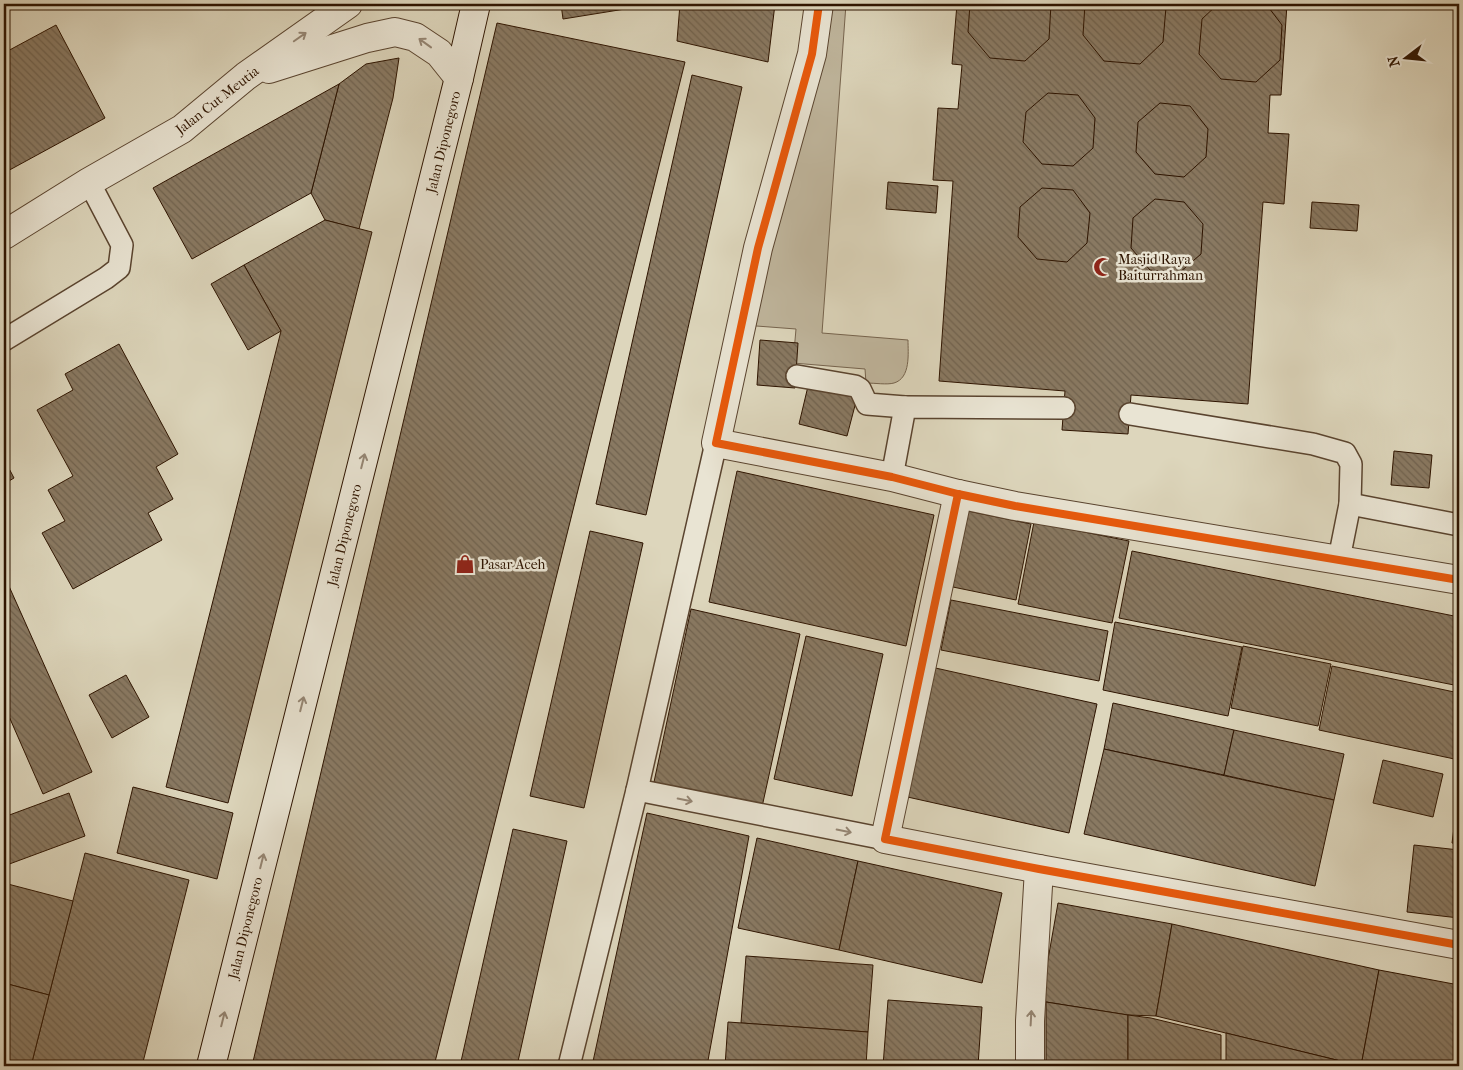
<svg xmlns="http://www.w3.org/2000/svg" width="1463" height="1070" font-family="'IM FELL French Canon',serif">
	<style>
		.grass { fill: #bfb59c; stroke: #76644e }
		.building { fill: url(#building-back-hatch); stroke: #2e1400 }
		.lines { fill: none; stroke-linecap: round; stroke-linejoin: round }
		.service-casing { stroke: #5a442f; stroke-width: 24 }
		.minor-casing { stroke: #5a442f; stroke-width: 30 }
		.secondary-casing { stroke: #2e1400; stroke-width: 30 }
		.service { stroke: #e9e4d3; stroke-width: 21 }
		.minor { stroke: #e9e4d3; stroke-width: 28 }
		.secondary { stroke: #e9e4d3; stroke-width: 28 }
		.cycleway-casing { stroke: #e9e4d3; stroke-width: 11 }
		.cycleway { stroke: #e8590c; stroke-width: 8 }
		.oneway { stroke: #958674 }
		.labels { text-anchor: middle; stroke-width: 5; stroke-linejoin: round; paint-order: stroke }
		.street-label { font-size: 14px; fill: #2e1400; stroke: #e9e4d3 }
		.poi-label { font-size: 14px; fill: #2e1400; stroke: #e9e4d3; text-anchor: start }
	</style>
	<defs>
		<pattern id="building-back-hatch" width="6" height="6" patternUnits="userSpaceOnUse" patternTransform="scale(1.25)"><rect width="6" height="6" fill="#897962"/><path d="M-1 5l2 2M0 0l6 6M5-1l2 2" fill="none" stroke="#70624e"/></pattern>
	</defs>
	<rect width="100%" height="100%" fill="#ddd6bc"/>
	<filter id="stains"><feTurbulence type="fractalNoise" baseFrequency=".004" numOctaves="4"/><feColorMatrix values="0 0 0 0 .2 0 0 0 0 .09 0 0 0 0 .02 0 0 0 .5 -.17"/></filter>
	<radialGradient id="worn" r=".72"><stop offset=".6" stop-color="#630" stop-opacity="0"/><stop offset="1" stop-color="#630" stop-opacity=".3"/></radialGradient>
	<!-- grass -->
	<path class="grass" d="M826 4H846L822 333 908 340C908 353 911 378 894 383 887 385 875 383 866 383L865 369 793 363 796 329 743 325Z"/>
	<!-- building -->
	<g class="building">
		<polygon points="561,4 656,4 563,19"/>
		<polygon points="680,4 775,4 768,62 677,41"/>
		<polygon points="957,4 1287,4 1281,95 1270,95 1268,133 1289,134 1284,204 1263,202 1248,404 1131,395 1128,434 1062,430 1065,391 939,381 953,181 933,180 938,108 958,109 962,65 952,64"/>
		<polygon points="970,4 1051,4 1049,39 1025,61 990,58 968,32"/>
		<polygon points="1085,4 1164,4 1166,7 1163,42 1140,64 1104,61 1083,35"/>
		<polygon points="1218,4 1266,4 1282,25 1280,60 1256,82 1221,79 1199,54 1202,19"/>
		<polygon points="497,23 685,62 434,1066 252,1066"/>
		<polygon points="56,25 105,118 4,173 4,53"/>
		<polygon points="399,58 393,98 359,229 325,220 311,193 339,84 366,64"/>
		<polygon points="692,75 742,87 646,515 596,504"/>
		<polygon points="339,84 311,193 192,259 153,188"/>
		<polygon points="1048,93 1078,95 1095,118 1093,148 1073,166 1042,164 1023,142 1026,112"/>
		<polygon points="1160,103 1190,106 1208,129 1206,157 1184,177 1155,174 1136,152 1138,122"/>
		<polygon points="888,182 938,186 936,213 886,209"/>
		<polygon points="1042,188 1073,190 1090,213 1087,243 1067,262 1037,259 1018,237 1020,207"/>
		<polygon points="1155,199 1184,202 1203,224 1201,254 1179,273 1150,270 1131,248 1133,218"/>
		<polygon points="1312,202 1359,205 1357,231 1310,228"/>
		<polygon points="325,220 372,232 228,803 166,787 281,331 244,265"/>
		<polygon points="244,265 281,331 248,350 211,284"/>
		<polygon points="760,340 798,343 795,388 757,385"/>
		<polygon points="119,344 178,454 156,467 173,499 148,513 162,540 73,589 42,533 65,521 48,490 73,476 37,410 73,390 65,374"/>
		<polygon points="809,382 858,394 847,436 799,424"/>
		<polygon points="1394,451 1432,455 1429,488 1391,485"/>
		<polygon points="4,459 14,478 4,484"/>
		<polygon points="737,471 934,515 906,646 709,602"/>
		<polygon points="963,510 1031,524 1016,600 948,586"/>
		<polygon points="1034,522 1129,541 1112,623 1018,604"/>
		<polygon points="590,531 643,543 584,808 530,796"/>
		<polygon points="1132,551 1459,617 1459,686 1119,618"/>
		<polygon points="4,575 92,772 43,794 4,705"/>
		<polygon points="951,600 1108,631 1099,681 941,650"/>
		<polygon points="691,609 800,634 762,807 654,782"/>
		<polygon points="1115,622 1242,647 1228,716 1103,690"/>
		<polygon points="806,636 883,654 852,796 774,779"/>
		<polygon points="1243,646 1331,664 1318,726 1231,708"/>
		<polygon points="1332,666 1459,693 1459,760 1319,730"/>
		<polygon points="931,667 1097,704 1069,833 903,796"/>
		<polygon points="126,675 149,717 112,738 89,695"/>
		<polygon points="1113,703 1234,730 1224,775 1104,749"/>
		<polygon points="1234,730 1344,754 1334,800 1224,775"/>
		<polygon points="1104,749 1334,800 1315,886 1084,834"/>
		<polygon points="1383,760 1443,774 1433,817 1373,803"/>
		<polygon points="133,787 233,813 217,879 117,853"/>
		<polygon points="69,793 85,836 4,866 4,817"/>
		<polygon points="1457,805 1459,805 1459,844 1452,843"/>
		<polygon points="647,813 749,836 707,1066 592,1066"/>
		<polygon points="513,829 567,841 517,1066 460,1066"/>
		<polygon points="757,838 858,861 839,950 738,928"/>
		<polygon points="1414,845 1459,850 1459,918 1407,912"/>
		<polygon points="85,853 189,880 142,1066 31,1066"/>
		<polygon points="858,861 1002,893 982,983 839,950"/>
		<polygon points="4,883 73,901 49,995 4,983"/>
		<polygon points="1058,903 1172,924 1156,1016 1128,1015 1046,1002 1041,999"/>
		<polygon points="1172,924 1379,970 1361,1066 1156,1016"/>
		<polygon points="746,956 873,965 868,1032 741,1023"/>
		<polygon points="1379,970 1459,985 1459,1066 1361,1066"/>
		<polygon points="4,983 49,995 31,1066 4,1066"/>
		<polygon points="888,1000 982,1007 978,1066 883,1066"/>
		<polygon points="1046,1002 1128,1015 1128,1066 1046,1066"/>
		<polygon points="1128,1015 1151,1018 1221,1035 1221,1066 1128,1066"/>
		<polygon points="728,1022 868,1032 866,1066 725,1066"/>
		<polygon points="1226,1033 1361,1066 1226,1066"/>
	</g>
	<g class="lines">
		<!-- service casing -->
		<g class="service-casing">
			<g id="service">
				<polyline points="4,340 106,278 119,268 122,245 89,182"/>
				<polyline points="797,376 855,386 860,389 867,404 905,407"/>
				<polyline points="1130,414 1313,444 1345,453 1351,464 1350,504 1339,559"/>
				<polyline points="892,477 905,407 1064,408"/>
				<polyline points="1350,504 1459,525"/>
				<polyline points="637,790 885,839"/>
				<polyline points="569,1066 637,790 716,443"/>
			</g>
		</g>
		<!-- minor casing -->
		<g class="minor-casing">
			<g id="minor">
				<polyline points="819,4 812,54 758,248 716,443 892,477 958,494 1015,506 1459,580"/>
				<polyline points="269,69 367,38 395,32 415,37 439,53 459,78"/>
				<polyline points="4,235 89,182 182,129 246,76 348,4"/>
				<polyline points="958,494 885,839 1039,869 1459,945"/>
				<polyline points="1030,1066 1030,1021 1039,869"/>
			</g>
		</g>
		<!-- secondary casing -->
		<g class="secondary-casing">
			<polyline id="secondary" points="211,1066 459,78 476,4"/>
		</g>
		<!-- service -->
		<use href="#service" class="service"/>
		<!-- minor -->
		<use href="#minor" class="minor"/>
		<!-- secondary -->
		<use href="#secondary" class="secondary"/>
		<!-- cycleway casing -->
		<g class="cycleway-casing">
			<g id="cycleway">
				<polyline points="819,4 812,54 758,248 716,443 892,477 958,494 1015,506 1459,580"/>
				<polyline points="958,494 885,839 1039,869 1459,945"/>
			</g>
		</g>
		<!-- cycleway -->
		<use href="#cycleway" class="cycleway"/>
	</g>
	<!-- one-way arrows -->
	<defs><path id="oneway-shaft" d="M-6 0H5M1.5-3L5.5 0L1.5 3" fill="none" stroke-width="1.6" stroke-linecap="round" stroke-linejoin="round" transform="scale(1.25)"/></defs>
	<g class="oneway">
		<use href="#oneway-shaft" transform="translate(300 37) rotate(-35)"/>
		<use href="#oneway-shaft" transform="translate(425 43) rotate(-144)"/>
		<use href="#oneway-shaft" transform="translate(363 461) rotate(-76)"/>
		<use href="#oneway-shaft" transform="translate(302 704) rotate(-76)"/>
		<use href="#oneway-shaft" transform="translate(685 800) rotate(11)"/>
		<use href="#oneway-shaft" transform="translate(844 831) rotate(11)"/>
		<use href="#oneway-shaft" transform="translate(262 861) rotate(-76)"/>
		<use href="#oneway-shaft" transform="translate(1031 1018) rotate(-87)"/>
		<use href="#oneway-shaft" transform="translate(223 1019) rotate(-76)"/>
	</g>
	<!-- icons -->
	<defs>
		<g id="mosque-bare" transform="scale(1.5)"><path d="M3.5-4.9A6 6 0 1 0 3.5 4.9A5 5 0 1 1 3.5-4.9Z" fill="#8f2418" stroke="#e9e4d3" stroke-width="2.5" paint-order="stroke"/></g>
		<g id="shop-bare" transform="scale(1.5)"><path d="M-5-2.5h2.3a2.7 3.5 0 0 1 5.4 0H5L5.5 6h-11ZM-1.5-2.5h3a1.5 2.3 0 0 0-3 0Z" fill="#8f2418" stroke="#e9e4d3" stroke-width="2.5" paint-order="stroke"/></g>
	</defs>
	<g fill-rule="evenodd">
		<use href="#mosque-bare" x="1103" y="267"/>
		<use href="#shop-bare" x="465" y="564"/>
	</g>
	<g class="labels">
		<!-- street labels -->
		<g class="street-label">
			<text transform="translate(217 100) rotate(-38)" y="5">Jalan Cut Meutia</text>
			<text transform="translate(443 142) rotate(-76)" y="5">Jalan Diponegoro</text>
			<text transform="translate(344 535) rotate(-76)" y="5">Jalan Diponegoro</text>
			<text transform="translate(245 928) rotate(-76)" y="5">Jalan Diponegoro</text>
		</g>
		<!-- poi labels -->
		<g class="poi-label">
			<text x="1118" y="264">Masjid Raya<tspan x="1118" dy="16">Baiturrahman</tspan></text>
			<text x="480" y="569">Pasar Aceh</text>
		</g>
	</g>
	<!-- margin -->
	<rect width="1463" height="1070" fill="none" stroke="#ddd6bc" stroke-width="20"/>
	<rect x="5" y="5" width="1453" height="1060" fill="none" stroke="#2e1400" stroke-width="2.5"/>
	<rect x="10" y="10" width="1443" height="1050" fill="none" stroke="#2e1400"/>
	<!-- north arrow -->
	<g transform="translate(1406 58) rotate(254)" stroke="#e9e4d3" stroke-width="4" paint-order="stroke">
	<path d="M0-4L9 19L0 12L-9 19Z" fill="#2e1400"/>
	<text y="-8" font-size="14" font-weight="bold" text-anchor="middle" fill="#2e1400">N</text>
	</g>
	<rect width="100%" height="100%" filter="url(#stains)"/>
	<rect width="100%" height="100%" fill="url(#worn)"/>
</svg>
